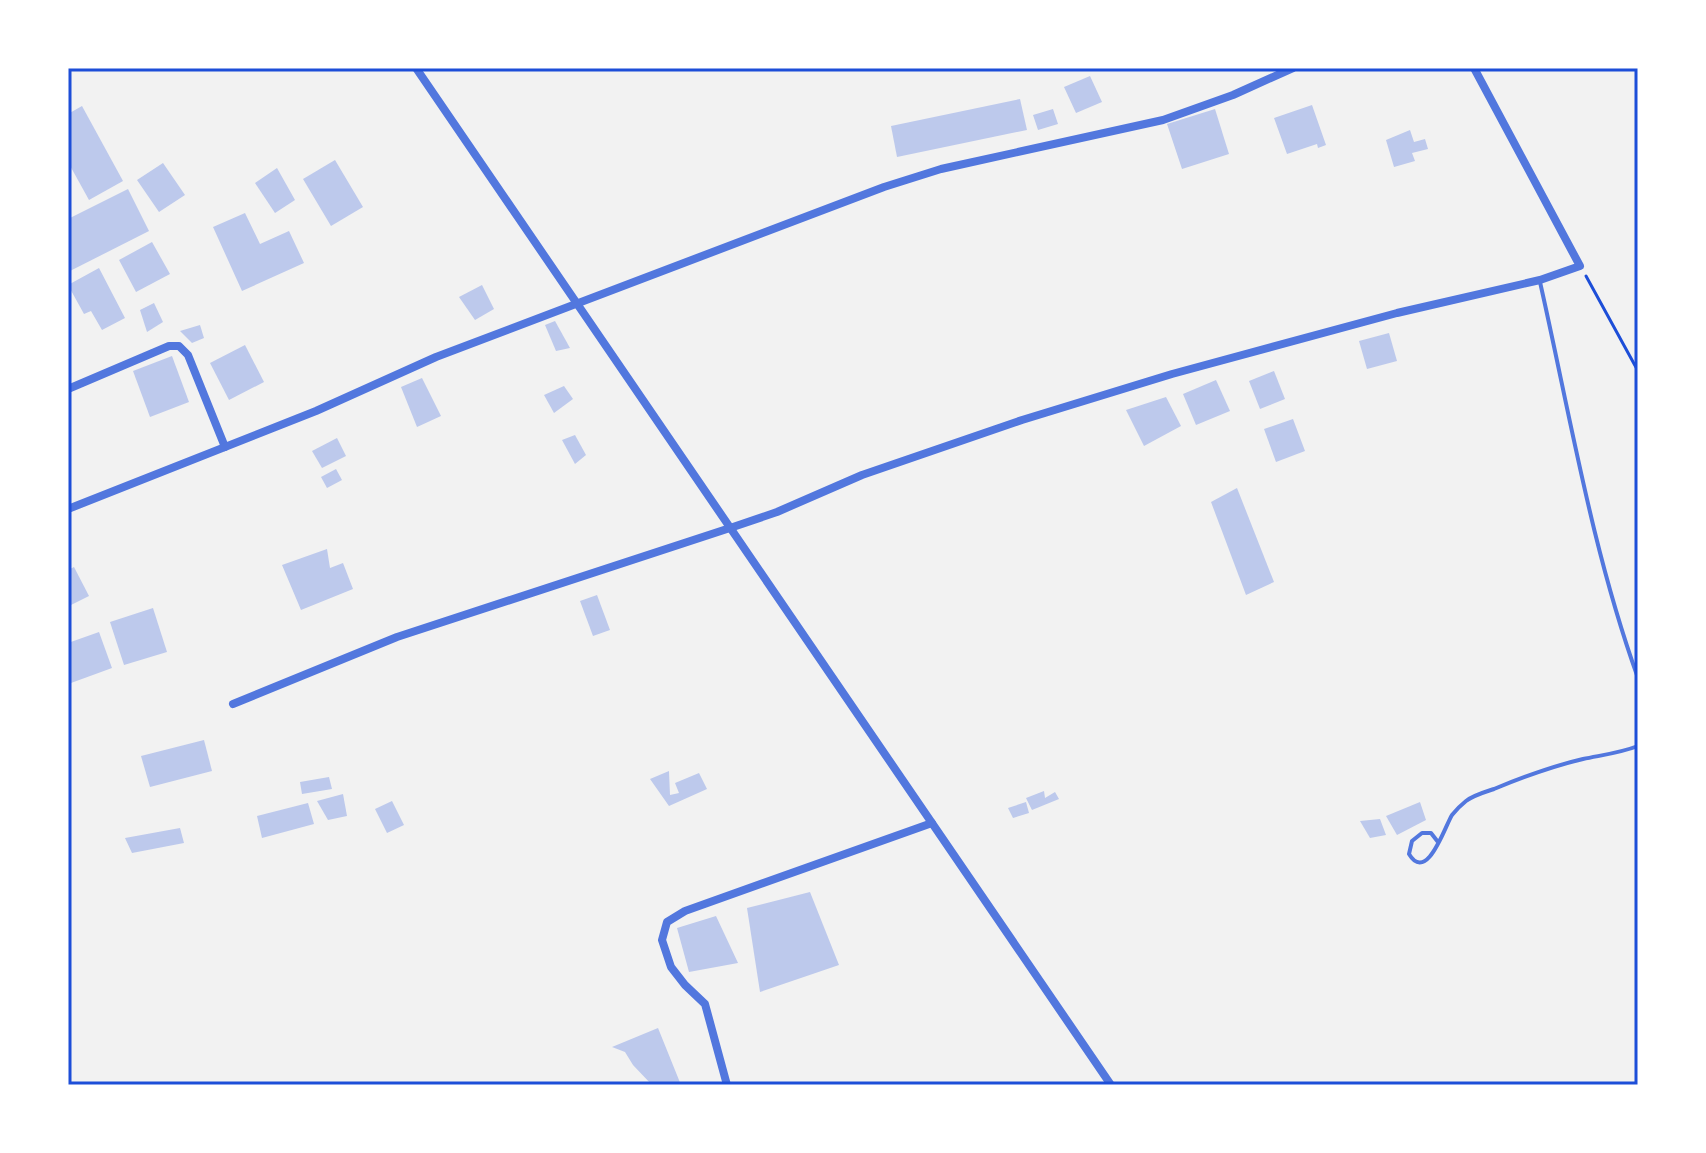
<svg xmlns="http://www.w3.org/2000/svg" width="1706" height="1153" font-family="'PT Sans',sans-serif">
	<style>
		.building { fill: #bdc9ec }
		.lines { fill: none; stroke-linecap: round; stroke-linejoin: round }
		.path { stroke: #1d4ed8; stroke-width: 3 }
		.service { stroke: #5277de; stroke-width: 4 }
		.minor { stroke: #5277de; stroke-width: 8 }
		.neatline { fill: none; stroke: #1d4ed8; stroke-width: 3 }
	</style>
	<rect width="100%" height="100%" fill="#f2f2f2"/>
	<!-- building -->
	<g class="building">
		<polygon points="1090,76 1102,102 1076,113 1064,87"/>
		<polygon points="1020,99 1027,130 897,157 891,126"/>
		<polygon points="1312,105 1326,145 1318,148 1317,144 1287,154 1274,118"/>
		<polygon points="82,106 123,181 89,200 68,162 68,114"/>
		<polygon points="1053,109 1058,124 1038,130 1033,115"/>
		<polygon points="1215,109 1229,154 1182,169 1167,124"/>
		<polygon points="1410,130 1414,142 1425,139 1428,149 1412,153 1415,161 1394,167 1386,140"/>
		<polygon points="335,160 363,207 331,226 303,179"/>
		<polygon points="163,163 185,195 159,212 137,180"/>
		<polygon points="277,168 295,200 275,213 255,183"/>
		<polygon points="128,189 149,231 68,272 68,219"/>
		<polygon points="245,213 260,244 289,231 304,263 242,291 213,227"/>
		<polygon points="152,242 170,274 136,292 119,260"/>
		<polygon points="99,268 125,318 102,330 91,311 84,314 68,285"/>
		<polygon points="482,285 494,309 475,320 459,297"/>
		<polygon points="154,303 163,322 147,332 140,310"/>
		<polygon points="555,321 570,348 556,351 545,325"/>
		<polygon points="200,325 204,338 192,343 180,331"/>
		<polygon points="1389,333 1397,361 1367,369 1359,341"/>
		<polygon points="245,345 264,382 229,400 210,363"/>
		<polygon points="172,356 189,402 150,417 133,371"/>
		<polygon points="1274,371 1285,399 1260,409 1249,381"/>
		<polygon points="422,378 441,416 417,427 401,387"/>
		<polygon points="1216,380 1230,411 1196,425 1183,394"/>
		<polygon points="564,386 573,399 554,413 544,395"/>
		<polygon points="1166,397 1181,426 1144,446 1126,410"/>
		<polygon points="1293,419 1305,451 1276,462 1264,429"/>
		<polygon points="575,435 586,455 575,464 562,440"/>
		<polygon points="337,438 346,456 322,468 312,451"/>
		<polygon points="336,469 342,480 327,488 321,477"/>
		<polygon points="1237,488 1274,582 1246,595 1211,502"/>
		<polygon points="327,549 330,568 343,563 353,589 301,610 282,565"/>
		<polygon points="74,567 89,596 69,606 68,570"/>
		<polygon points="597,595 610,630 593,636 580,601"/>
		<polygon points="153,608 167,652 124,665 110,622"/>
		<polygon points="99,632 112,668 71,683 68,674 68,643"/>
		<polygon points="204,740 212,771 150,787 141,756"/>
		<polygon points="669,771 670,795 679,793 675,783 699,773 707,789 669,806 650,779"/>
		<polygon points="329,777 332,789 302,794 300,782"/>
		<polygon points="1044,791 1045,798 1055,792 1059,799 1032,810 1026,798"/>
		<polygon points="343,794 347,816 328,820 317,801"/>
		<polygon points="392,801 404,825 387,833 375,809"/>
		<polygon points="1026,802 1029,813 1013,818 1008,808"/>
		<polygon points="1420,802 1426,820 1397,835 1386,816"/>
		<polygon points="308,803 314,824 262,838 257,816"/>
		<polygon points="1380,819 1386,835 1370,838 1360,821"/>
		<polygon points="180,828 184,843 132,853 125,838"/>
		<polygon points="810,892 839,965 760,992 747,908"/>
		<polygon points="716,916 738,963 689,972 677,928"/>
		<polygon points="658,1028 681,1085 652,1085 633,1065 625,1052 612,1047"/>
	</g>
	<g class="lines">
		<!-- path -->
		<polyline class="path" points="1586,276 1638,371"/>
		<!-- service -->
		<g class="service">
			<path d="M1540 282C1570 415 1592 550 1638 678"/>
			<path d="M1438 842 1431 833H1422L1412 841 1409 854C1427 884 1445 826 1452 815 1456 810 1461 805 1466 801 1474 795 1485 792 1494 789 1523 777 1553 766 1583 759 1602 755 1620 753 1638 746"/>
		</g>
		<!-- minor -->
		<g class="minor">
			<polyline points="416,68 1111,1085"/>
			<polyline points="68,389 169,346 179,346 188,355 225,447"/>
			<polyline points="68,509 316,411 436,357 884,187 941,169 1163,120 1233,95 1293,68"/>
			<polyline points="233,704 397,637 730,528 777,512 862,475 1022,420 1172,374 1397,313 1540,280 1580,266 1474,68"/>
			<polyline points="727,1085 705,1004 685,985 671,967 662,940 667,922 685,911 932,823"/>
		</g>
	</g>
	<!-- border -->
	<rect width="1706" height="1153" fill="none" stroke="#ffffff" stroke-width="140"/>
	<rect x="70" y="70" width="1566" height="1013" class="neatline"/>
</svg>
